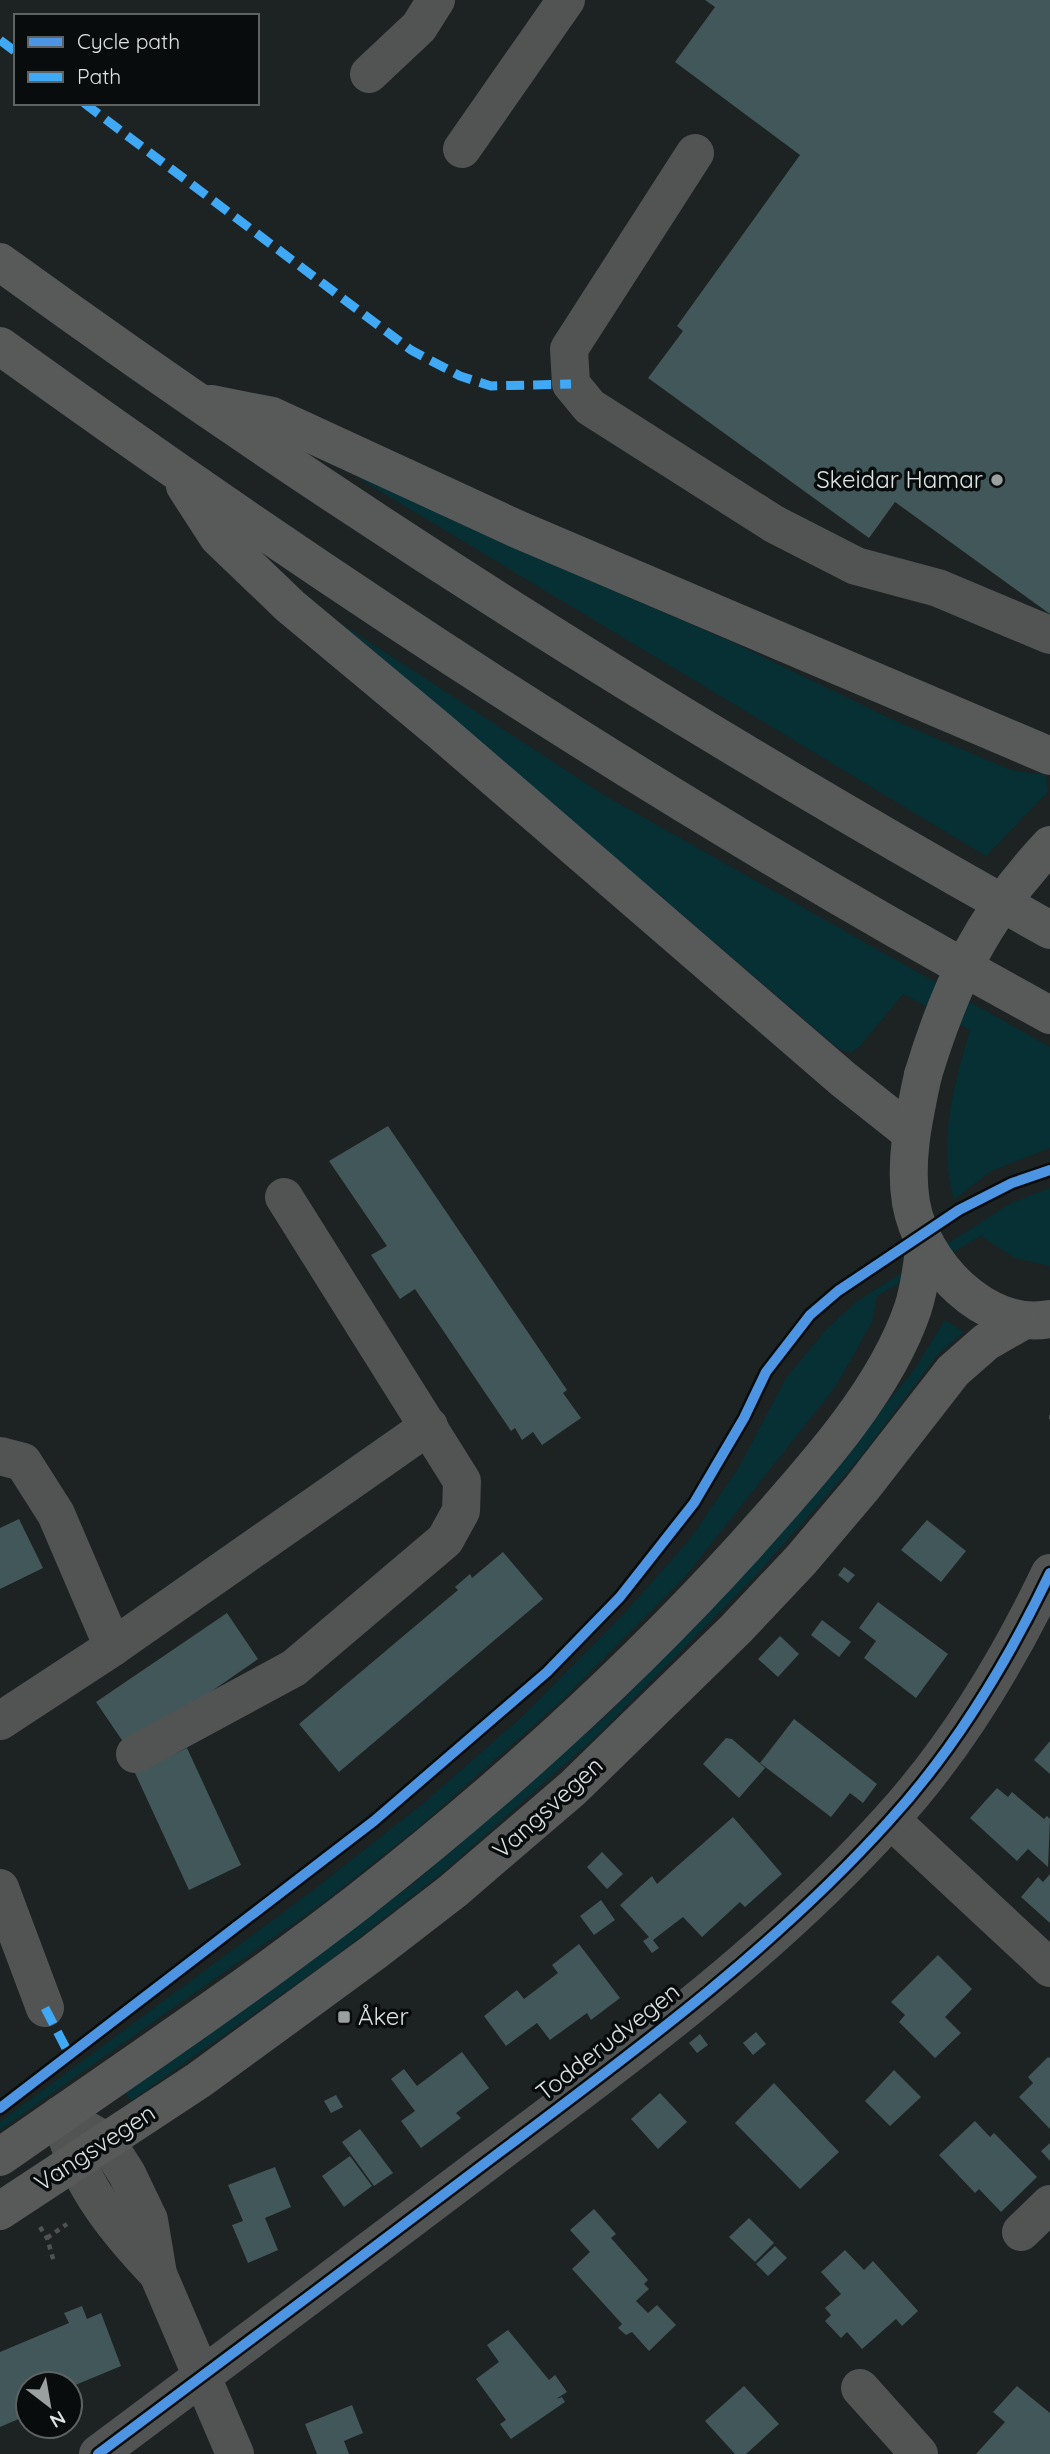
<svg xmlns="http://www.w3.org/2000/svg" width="1050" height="2454" font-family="Quicksand,sans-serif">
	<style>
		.green { fill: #063034 }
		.building { fill: #42575a }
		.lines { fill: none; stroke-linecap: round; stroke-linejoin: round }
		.path { stroke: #4f5252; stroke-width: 4.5; stroke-dasharray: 5 5; stroke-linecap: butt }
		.minor { stroke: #525454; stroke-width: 38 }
		.highway { stroke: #585a5a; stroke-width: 38 }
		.highway-bridge { stroke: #585a5a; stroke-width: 38 }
		.quiet { stroke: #3fa9f5; stroke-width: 9; stroke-dasharray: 18 9; stroke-linecap: butt }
		.cycleway-casing { stroke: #080c0c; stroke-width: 15 }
		.cycleway { stroke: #4d94e3; stroke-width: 10 }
		.poi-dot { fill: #9a9f9f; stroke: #080c0c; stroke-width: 2.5 }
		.labels { text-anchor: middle; stroke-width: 7; stroke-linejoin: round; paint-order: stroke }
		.poi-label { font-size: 24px; fill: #dde2e3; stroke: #080c0c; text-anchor: end }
		.street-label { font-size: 24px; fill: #dde2e3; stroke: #080c0c }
	</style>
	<rect width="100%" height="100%" fill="#1d2222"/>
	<!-- green -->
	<g class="green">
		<polygon points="364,475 545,561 732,642 900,723 1011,770 1046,775 1048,792 986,856 360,479"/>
		<path d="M342 624 604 795 1050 1047V1148L991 1171 954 1200C937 1144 954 1084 970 1030L903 994 860 1046 851 1053 839 1049Z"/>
		<polygon points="1050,1188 1050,1266 1015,1258 981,1236 877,1296 872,1322 836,1386 684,1578 560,1702 420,1826 324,1902 0,2130 0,2122 312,1891 425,1802 525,1714 621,1617 690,1539 739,1467 786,1378 826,1330 856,1302 1011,1203"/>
		<polygon points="945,1320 964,1332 938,1354 858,1460 759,1572 601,1732 448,1868 330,1960 131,2101 125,2092 413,1884 607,1715 766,1549 914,1370"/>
	</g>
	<!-- building -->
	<g class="building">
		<polygon points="705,0 1050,0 1050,614 895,502 869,538 648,378 683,331 677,326 800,155 675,62 715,7"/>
		<polygon points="388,1126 567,1390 563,1393 581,1418 542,1445 533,1432 522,1440 515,1428 511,1431 415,1289 400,1299 371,1255 387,1246 329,1161"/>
		<polygon points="19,1519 43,1568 0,1589 0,1528"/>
		<polygon points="927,1520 966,1551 941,1582 901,1550"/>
		<polygon points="503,1552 543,1599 339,1772 299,1724 458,1590 455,1587 470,1574 472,1578"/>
		<polygon points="844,1567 855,1575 848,1583 838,1575"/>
		<polygon points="878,1602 948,1654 916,1698 864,1658 876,1641 859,1628"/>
		<polygon points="227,1613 258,1659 128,1749 96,1702"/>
		<polygon points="822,1620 851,1642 839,1657 811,1635"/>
		<polygon points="780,1636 799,1654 778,1677 758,1659"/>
		<polygon points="794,1719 877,1784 863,1803 850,1793 831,1817 760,1763"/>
		<polygon points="726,1738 732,1739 765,1768 739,1798 703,1764"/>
		<polygon points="1050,1741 1050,1774 1034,1760"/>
		<polygon points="187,1748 241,1865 189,1890 135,1773"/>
		<polygon points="997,1788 1008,1797 1012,1792 1044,1819 1047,1816 1050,1819 1048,1867 1028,1849 1017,1861 970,1818"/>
		<polygon points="733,1817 782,1874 745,1907 740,1902 702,1937 683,1917 653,1940 659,1948 652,1953 643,1941 649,1937 620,1905 652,1876 657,1884"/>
		<polygon points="602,1852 623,1874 607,1889 587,1867"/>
		<polygon points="1050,1874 1050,1923 1021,1897 1038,1877 1043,1882"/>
		<polygon points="601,1900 615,1920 594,1935 580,1916"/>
		<polygon points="579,1944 620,1998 591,2020 587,2013 550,2040 537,2023 506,2046 484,2016 517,1990 524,1999 558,1973 552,1965"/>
		<polygon points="938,1955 972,1989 945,2017 961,2033 935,2058 899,2022 905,2015 891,2002"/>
		<polygon points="756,2032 766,2044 753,2055 743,2043"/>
		<polygon points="700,2034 708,2045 697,2053 689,2043"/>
		<polygon points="462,2052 489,2088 456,2113 461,2118 421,2148 401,2121 415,2111 391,2079 404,2069 417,2086"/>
		<polygon points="1048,2057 1050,2058 1050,2129 1019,2097 1033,2083 1028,2077"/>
		<polygon points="894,2070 921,2097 890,2126 865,2101"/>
		<polygon points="774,2083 839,2152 800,2189 735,2123"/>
		<polygon points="660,2093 687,2122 658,2149 631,2119"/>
		<polygon points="336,2095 343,2107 331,2113 324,2101"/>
		<polygon points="975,2121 990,2137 994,2133 1037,2177 1001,2212 979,2189 975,2193 939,2155"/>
		<polygon points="360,2129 393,2173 374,2186 342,2142"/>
		<polygon points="1050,2143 1050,2161 1041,2151"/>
		<polygon points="350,2156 372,2186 344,2207 322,2176"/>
		<polygon points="275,2167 291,2207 265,2218 278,2250 248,2263 232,2225 243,2221 228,2185"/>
		<polygon points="594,2209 616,2234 611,2238 648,2280 644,2284 649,2289 636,2301 648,2313 657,2305 676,2325 649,2351 632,2332 626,2335 618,2328 622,2324 572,2269 590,2252 570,2230"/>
		<polygon points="749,2218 774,2243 755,2262 729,2237"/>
		<polygon points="775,2246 787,2258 768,2276 756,2264"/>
		<polygon points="845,2250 864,2270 873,2261 918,2311 902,2326 896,2319 862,2349 847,2332 841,2338 825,2321 831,2315 825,2308 841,2294 821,2272"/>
		<polygon points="82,2306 87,2319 101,2313 121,2366 73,2386 78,2395 70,2398 70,2384 28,2384 28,2415 0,2427 0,2352 69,2323 64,2313"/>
		<polygon points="508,2330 549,2380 555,2375 567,2392 556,2399 562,2397 565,2402 511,2439 500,2424 506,2420 476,2379 499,2362 487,2345"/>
		<polygon points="744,2386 779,2424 746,2454 735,2454 705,2421"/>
		<polygon points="1017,2386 1050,2413 1050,2454 976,2454 1005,2422 993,2412"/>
		<polygon points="352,2405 363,2433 344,2441 349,2454 317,2454 305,2424"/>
	</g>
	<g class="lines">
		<!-- path -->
		<g class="path">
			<polyline points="1049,1417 1050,1417"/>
			<polyline points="40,2227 47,2238 54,2262"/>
			<polyline points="47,2238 67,2224"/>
		</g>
		<!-- minor -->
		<g class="minor">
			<polyline points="369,74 419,27 436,0"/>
			<polyline points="462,149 566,0"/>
			<polyline points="695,153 569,349 571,384 590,407 774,524 856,566 938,588 1050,635"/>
			<polyline points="0,1456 23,1462 56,1514 113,1647"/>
			<polyline points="0,1721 113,1647 429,1426"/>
			<polyline points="135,1754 294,1668 445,1540 461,1511 462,1481 284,1197"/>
			<polyline points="891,1820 1050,1968"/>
			<polyline points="0,1888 45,2008"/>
			<polyline points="60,2115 106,2141 127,2174 149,2220 158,2274 235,2454"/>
			<path d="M65 2131C82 2188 117 2231 158 2274"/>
			<polyline points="1021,2232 1050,2204"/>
			<polyline points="860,2388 919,2454"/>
			<path d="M98 2454C229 2357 358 2259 488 2161 628 2056 771 1952 889 1821 955 1749 1008 1661 1050 1573"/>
		</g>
		<!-- highway -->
		<g class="highway">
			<path d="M0 262C336 506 687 727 1050 930"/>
			<path d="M0 346C337 589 685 817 1050 1015"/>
			<polyline points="211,404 272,416 517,529 1050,756"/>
			<polyline points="185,486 218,537 290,606 440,731 843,1079 911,1133"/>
			<path d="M923 1075C914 1117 904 1160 911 1203 922 1264 985 1331 1050 1319"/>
			<path d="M0 2157C120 2073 242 1992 358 1902 496 1794 627 1676 745 1546 805 1478 884 1395 913 1308 920 1287 922 1265 925 1243"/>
			<polyline points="0,2211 199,2080 374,1952 453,1891 573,1788 736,1629 801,1560 862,1488 953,1371 986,1342 1021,1322"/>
		</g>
		<!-- highway-bridge -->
		<path class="highway-bridge" d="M923 1075C951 983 983 916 1050 845"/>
		<!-- quiet -->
		<g class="quiet">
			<polyline points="0,40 16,52"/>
			<polyline points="84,103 411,350 460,376 491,386 571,384"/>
			<polyline points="45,2008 70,2056"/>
		</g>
		<!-- cycleway casing -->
		<g class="cycleway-casing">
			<g id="cycleway">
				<polyline points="0,2108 374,1821 547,1672 620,1597 694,1503 744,1418 766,1372 810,1315 838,1291 959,1210 1012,1183 1050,1170"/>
				<path d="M98 2454C229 2357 358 2259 488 2161 628 2056 771 1952 889 1821 955 1749 1008 1661 1050 1573"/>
			</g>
		</g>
		<!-- cycleway -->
		<use href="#cycleway" class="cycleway"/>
	</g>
	<!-- markers -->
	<g class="poi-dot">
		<circle cx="997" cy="480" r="7"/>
		<rect x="337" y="2010" width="14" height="14" rx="3.5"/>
	</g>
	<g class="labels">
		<!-- poi labels -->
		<g class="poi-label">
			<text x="983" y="488">Skeidar Hamar</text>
			<text x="358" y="2025" text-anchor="start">Åker</text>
		</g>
		<!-- street labels -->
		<g class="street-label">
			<text transform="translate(548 1808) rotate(-42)" y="8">Vangsvegen</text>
			<text transform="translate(608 2042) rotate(-38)" y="8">Todderudvegen</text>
			<text transform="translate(95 2148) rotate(-33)" y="8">Vangsvegen</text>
		</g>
	</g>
	<!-- legend -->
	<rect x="14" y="14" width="245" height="91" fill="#080c0c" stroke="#5d6262" stroke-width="2"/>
	<rect x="28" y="37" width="35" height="10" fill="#4d94e3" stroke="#5d6262" stroke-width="2"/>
	<text x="77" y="49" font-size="21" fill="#dde2e3">Cycle path</text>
	<rect x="28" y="72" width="35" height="10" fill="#3fa9f5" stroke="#5d6262" stroke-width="2"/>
	<text x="77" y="84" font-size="21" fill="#dde2e3">Path</text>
	<!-- north arrow -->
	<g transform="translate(49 2405) rotate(149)"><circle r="33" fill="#080c0c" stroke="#5d6262" stroke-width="2"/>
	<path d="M0-5L12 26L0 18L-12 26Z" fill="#9a9f9f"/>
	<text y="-10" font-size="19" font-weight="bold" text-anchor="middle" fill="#dde2e3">N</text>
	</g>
</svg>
